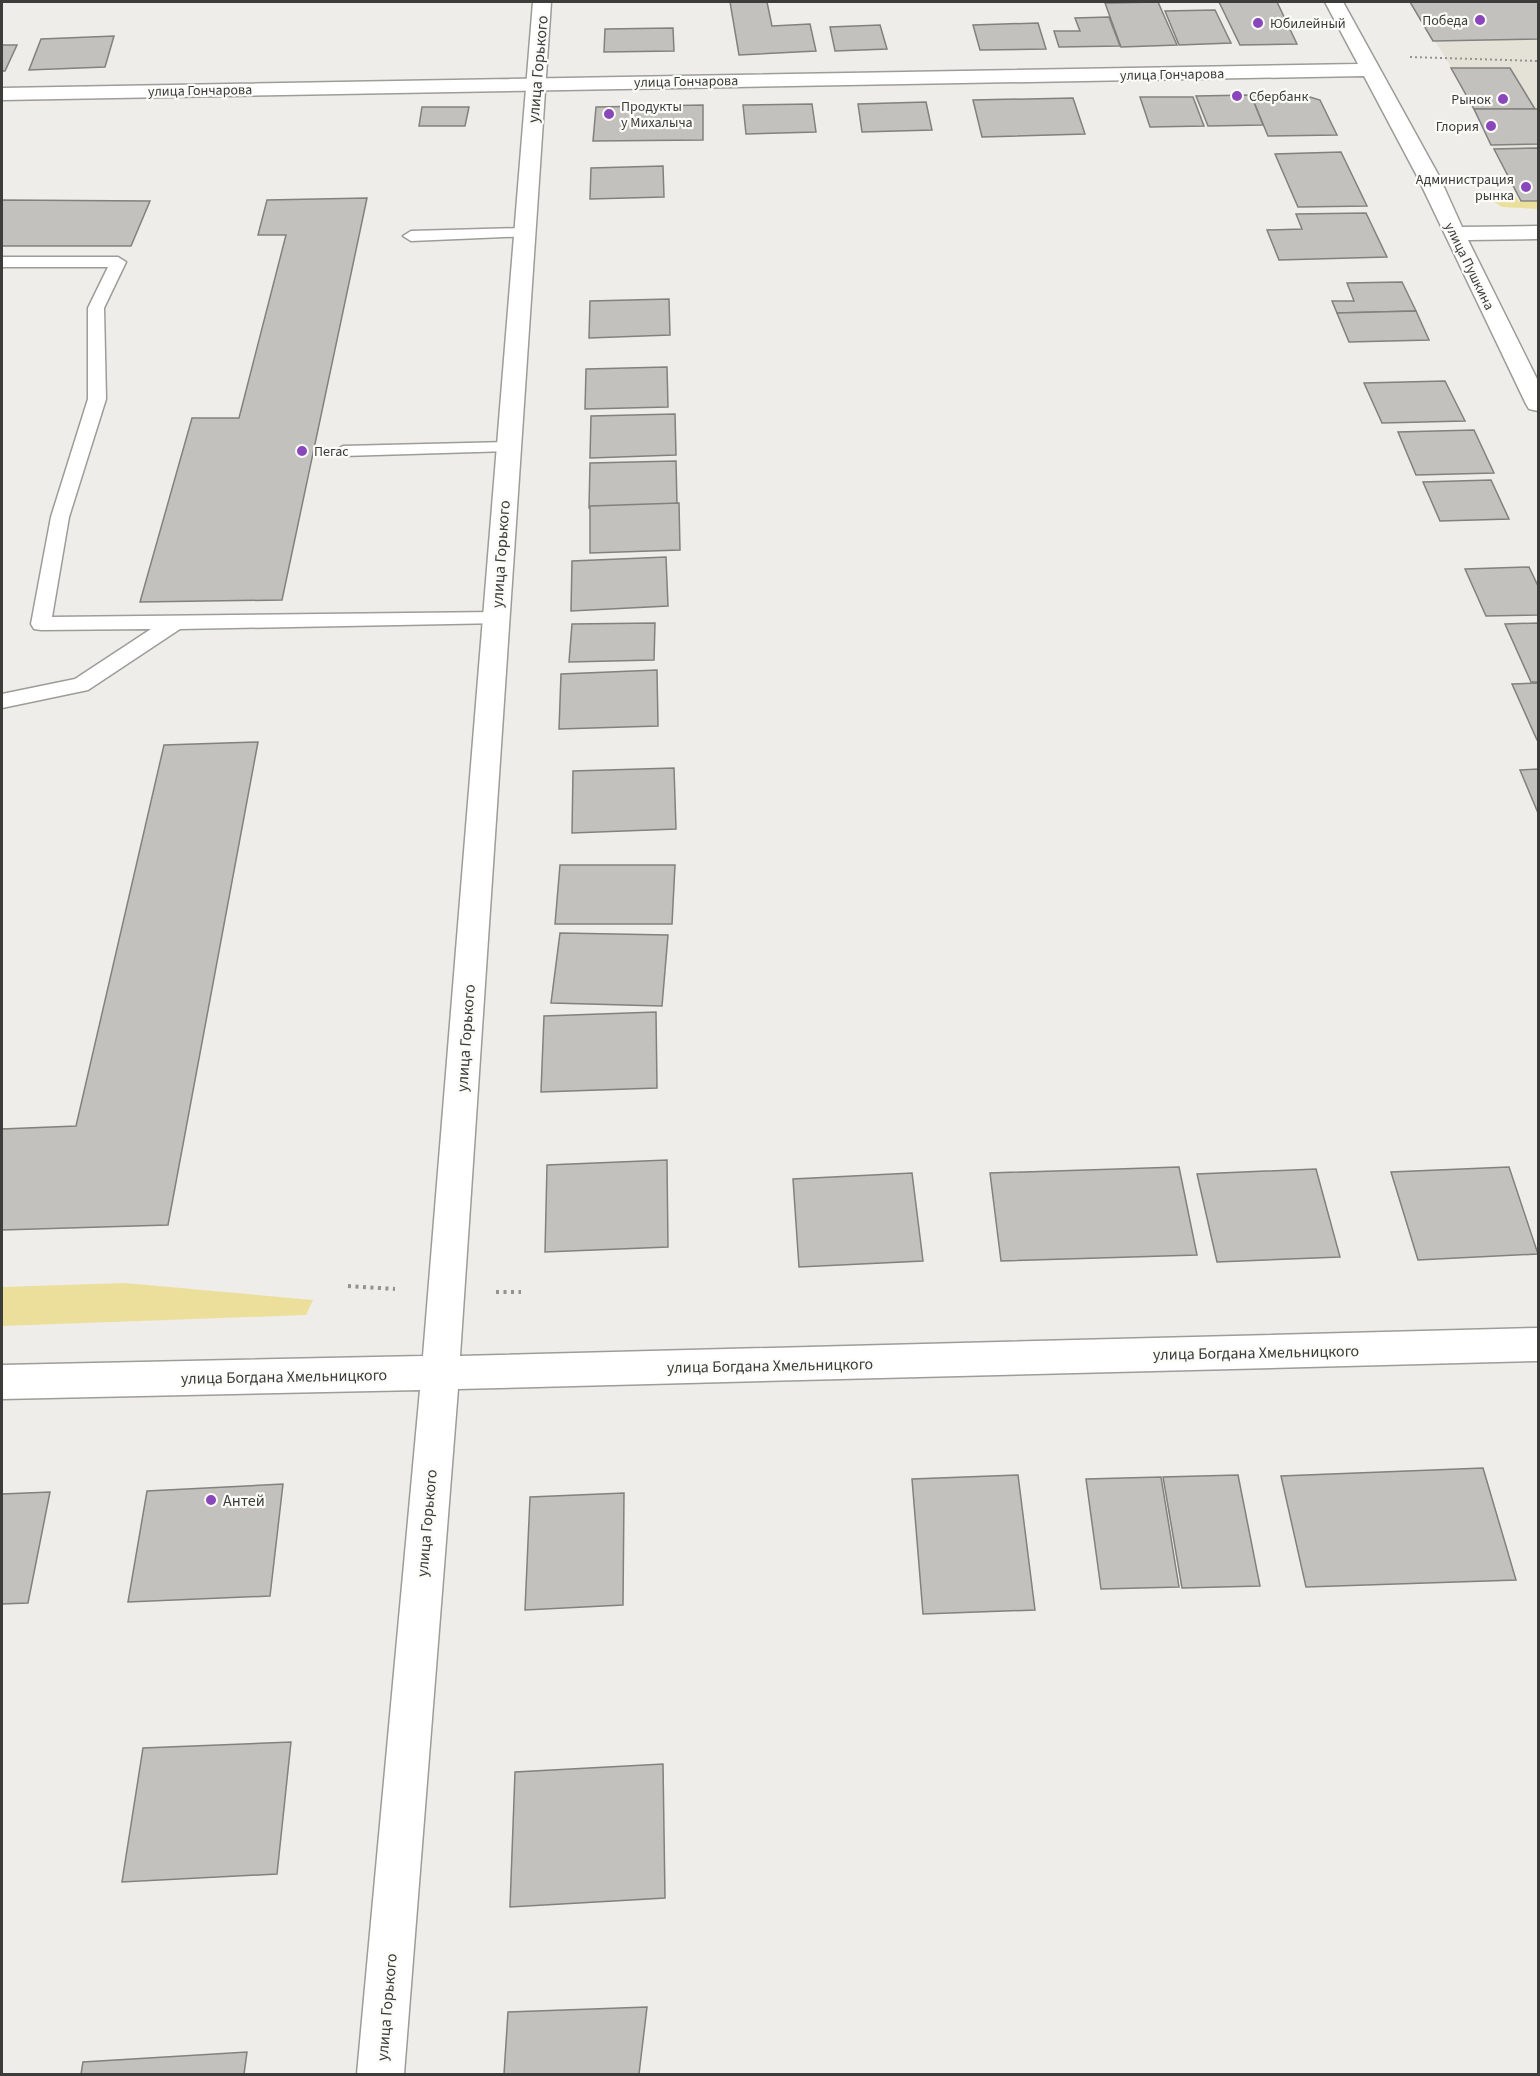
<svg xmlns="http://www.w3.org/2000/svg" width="1540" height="2076" font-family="'Source Sans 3',sans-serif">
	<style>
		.built { fill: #e4e2d7 }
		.green { fill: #ecdf9c }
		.building { fill: #c2c1bd; stroke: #81817d; stroke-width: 1.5 }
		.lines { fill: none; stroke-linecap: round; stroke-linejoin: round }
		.lane-casing { stroke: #9d9c98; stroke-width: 3 }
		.street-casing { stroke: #9d9c98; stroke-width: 3 }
		.secondary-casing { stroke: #9d9c98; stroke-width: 3 }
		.path-far1 { stroke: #92928f; stroke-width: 2; stroke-dasharray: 2 3; stroke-linecap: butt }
		.path { stroke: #92928f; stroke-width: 4; stroke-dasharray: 3 4.5; stroke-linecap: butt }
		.lane { fill: #fff; fill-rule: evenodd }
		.street { fill: #fff; fill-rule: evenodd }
		.secondary { fill: #fff; fill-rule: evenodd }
		.poi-dot { fill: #8a47bb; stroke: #fbfbf7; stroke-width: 2 }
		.labels { text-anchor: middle; stroke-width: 4.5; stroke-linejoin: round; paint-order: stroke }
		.far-poi-label { font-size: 14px; fill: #3c3c3a; stroke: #fbfbf7; text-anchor: end }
		.far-street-label { font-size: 14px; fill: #3c3c3a; stroke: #fbfbf7 }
		.street-label { font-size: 16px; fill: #3c3c3a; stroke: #fbfbf7 }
		.poi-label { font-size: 16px; fill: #3c3c3a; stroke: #fbfbf7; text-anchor: start }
	</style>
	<rect width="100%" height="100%" fill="#eeede9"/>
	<!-- built -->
	<polygon class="built" points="1410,2 1538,2 1538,201 1521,201 1447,60"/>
	<!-- green -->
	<g class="green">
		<polygon points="1514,193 1519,202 1538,202 1538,209 1502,207 1481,194"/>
		<polygon points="124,1283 313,1300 306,1315 2,1326 2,1287"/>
	</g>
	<!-- building -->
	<g class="building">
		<polygon points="730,2 767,2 772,26 810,24 816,51 739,55"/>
		<polygon points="1158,2 1177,45 1121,47 1105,3"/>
		<polygon points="1219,2 1277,2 1297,44 1240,45"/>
		<polygon points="1410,2 1538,2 1538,39 1433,41"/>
		<polygon points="1215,10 1231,43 1179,45 1165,11"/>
		<polygon points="1109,17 1120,46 1059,47 1054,31 1080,31 1075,18"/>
		<polygon points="1038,23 1046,49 980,50 973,25"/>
		<polygon points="880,25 887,49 835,51 830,27"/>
		<polygon points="673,28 674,51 604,52 605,29"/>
		<polygon points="114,36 105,67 29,70 41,39"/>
		<polygon points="2,45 17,45 5,71 2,71"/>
		<polygon points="1451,68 1510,68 1535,109 1474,109"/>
		<polygon points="1300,94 1320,100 1337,135 1268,136 1251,95"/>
		<polygon points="1251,95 1263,125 1208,126 1196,96"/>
		<polygon points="1140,97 1193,97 1204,126 1150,127"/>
		<polygon points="1073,98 1085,134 982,137 973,100"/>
		<polygon points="926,102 932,130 862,132 858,104"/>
		<polygon points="812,104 816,132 746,134 743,105"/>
		<polygon points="703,105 703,140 593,141 596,107"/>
		<polygon points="422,107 469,107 465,126 419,126"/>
		<polygon points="1474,109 1538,109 1538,144 1491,145"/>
		<polygon points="1538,148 1538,201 1521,201 1494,149"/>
		<polygon points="1341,152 1367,206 1298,207 1275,154"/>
		<polygon points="663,166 664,197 590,199 591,168"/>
		<polygon points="367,198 282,600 140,602 192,418 239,418 286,235 258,235 267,200"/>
		<polygon points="2,200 150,201 131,246 2,246"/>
		<polygon points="1366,213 1387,257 1279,260 1267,230 1302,229 1296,214"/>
		<polygon points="1402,282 1416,311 1337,313 1332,301 1354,301 1347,283"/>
		<polygon points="669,299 670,335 589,338 590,301"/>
		<polygon points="1416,311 1429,340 1349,342 1337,313"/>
		<polygon points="667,367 668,407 585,409 586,369"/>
		<polygon points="1445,381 1465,421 1382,423 1364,383"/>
		<polygon points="675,414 676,455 590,458 591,416"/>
		<polygon points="1474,430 1494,473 1416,475 1398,432"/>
		<polygon points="676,461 677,505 589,508 590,463"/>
		<polygon points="1491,480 1509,519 1440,521 1423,482"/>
		<polygon points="679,503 680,550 590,553 590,506"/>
		<polygon points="666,557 668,606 571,611 572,561"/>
		<polygon points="1529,567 1538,586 1538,615 1486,616 1465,569"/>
		<polygon points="655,623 654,660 569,662 572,624"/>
		<polygon points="1538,623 1538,682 1531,682 1505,624"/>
		<polygon points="657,670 658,726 559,729 561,674"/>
		<polygon points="1538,683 1538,740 1537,740 1512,684"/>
		<polygon points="258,742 168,1225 2,1230 2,1129 76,1126 164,745"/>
		<polygon points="674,768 676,829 572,833 573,771"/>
		<polygon points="1538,769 1538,813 1520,770"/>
		<polygon points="560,865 675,865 672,924 555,924"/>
		<polygon points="560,933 668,935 662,1006 551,1003"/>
		<polygon points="656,1012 657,1088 541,1092 544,1016"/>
		<polygon points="667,1160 668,1247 545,1252 547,1165"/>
		<polygon points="1179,1167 1197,1255 1001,1261 990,1173"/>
		<polygon points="1509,1167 1538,1254 1418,1260 1391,1172"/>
		<polygon points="1316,1169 1340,1257 1217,1262 1197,1174"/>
		<polygon points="912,1173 923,1261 799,1267 793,1179"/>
		<polygon points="1483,1468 1516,1580 1306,1587 1281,1476"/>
		<polygon points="1018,1475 1035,1610 923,1614 912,1479"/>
		<polygon points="1238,1475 1260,1586 1182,1588 1163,1477"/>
		<polygon points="1161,1477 1179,1587 1101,1589 1086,1479"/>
		<polygon points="283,1484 270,1596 128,1602 147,1491"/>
		<polygon points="50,1492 28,1603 2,1604 2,1494"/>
		<polygon points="624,1493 623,1605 525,1610 530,1497"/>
		<polygon points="291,1742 277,1874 122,1882 143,1748"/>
		<polygon points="663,1764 665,1898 510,1907 515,1772"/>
		<polygon points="647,2007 639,2074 504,2074 508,2012"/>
		<polygon points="247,2052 244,2074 81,2074 83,2062"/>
	</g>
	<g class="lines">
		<!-- lane casing -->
		<g class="lane-casing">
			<g id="lane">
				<polygon points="524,228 532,233 530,236 411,241 403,236 411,231"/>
				<polygon points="2,257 118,257 126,262 104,308 106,399 69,517 52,617 496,612 503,613 506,618 503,623 180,629 88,690 2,708 2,694 75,679 151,629 41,630 34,629 31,624 51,517 88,399 88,308 108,267 2,267"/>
				<polygon points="508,442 514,443 517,447 514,451 343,456 334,451 343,446"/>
			</g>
		</g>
		<!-- street casing -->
		<g class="street-casing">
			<polygon id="street" points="1325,2 1343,2 1439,176 1462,227 1538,226 1538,239 1468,240 1538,381 1538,411 1529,409 1526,404 1417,176 1364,76 2,100 2,88 1358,64"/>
		</g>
		<!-- secondary casing -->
		<g class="secondary-casing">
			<polygon id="secondary" points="533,2 551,2 460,1356 1538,1328 1538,1361 458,1389 404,2074 357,2074 420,1390 2,1399 2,1365 423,1356"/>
		</g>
		<!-- path-far1 -->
		<polyline class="path-far1" points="1410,57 1538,61"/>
		<!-- path -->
		<g class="path">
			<polyline points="348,1286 395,1289"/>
			<polyline points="496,1292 521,1292"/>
		</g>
		<!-- lane -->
		<use href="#lane" class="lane"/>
		<!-- street -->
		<use href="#street" class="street"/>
		<!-- secondary -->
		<use href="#secondary" class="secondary"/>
	</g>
	<!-- markers -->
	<g class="poi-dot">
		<circle cx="1480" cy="20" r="6"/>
		<circle cx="1258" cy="23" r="6"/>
		<circle cx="1237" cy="96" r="6"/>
		<circle cx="1503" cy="99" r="6"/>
		<circle cx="609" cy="114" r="6"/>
		<circle cx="1491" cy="126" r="6"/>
		<circle cx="1526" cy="187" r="6"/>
		<circle cx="302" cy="451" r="6"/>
		<circle cx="211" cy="1500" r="6"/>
	</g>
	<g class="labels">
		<!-- far-poi labels -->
		<g class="far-poi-label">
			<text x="1468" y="25">Победа</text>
			<text x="1270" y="28" text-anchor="start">Юбилейный</text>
			<text x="1249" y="101" text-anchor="start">Сбербанк</text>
			<text x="1491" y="104">Рынок</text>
			<text x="621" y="111" text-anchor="start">Продукты<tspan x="621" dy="16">у Михалыча</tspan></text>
			<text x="1479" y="131">Глория</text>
			<text x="1514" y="184">Администрация<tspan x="1514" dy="16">рынка</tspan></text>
			<text x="314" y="456" text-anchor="start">Пегас</text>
		</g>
		<!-- far-street labels -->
		<g class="far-street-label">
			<text transform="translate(1172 74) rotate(-1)" y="5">улица Гончарова</text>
			<text transform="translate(686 81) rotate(-1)" y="5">улица Гончарова</text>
			<text transform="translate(200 90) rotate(-1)" y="5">улица Гончарова</text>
			<text transform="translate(1470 266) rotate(64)" y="5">улица Пушкина</text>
		</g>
		<!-- street labels -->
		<g class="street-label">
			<text transform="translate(537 69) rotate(-85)" y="6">улица Горького</text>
			<text transform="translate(500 554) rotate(-86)" y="6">улица Горького</text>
			<text transform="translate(465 1038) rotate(-86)" y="6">улица Горького</text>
			<text transform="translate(1256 1352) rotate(-1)" y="6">улица Богдана Хмельницкого</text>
			<text transform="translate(770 1365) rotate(-1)" y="6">улица Богдана Хмельницкого</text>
			<text transform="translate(284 1376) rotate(-1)" y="6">улица Богдана Хмельницкого</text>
			<text transform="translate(426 1523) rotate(-85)" y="6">улица Горького</text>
			<text transform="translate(386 2007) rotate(-85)" y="6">улица Горького</text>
		</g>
		<!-- poi labels -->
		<g class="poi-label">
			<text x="223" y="1506">Антей</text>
		</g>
	</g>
	<!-- border -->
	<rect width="1540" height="2076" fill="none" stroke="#3c3c3a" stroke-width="6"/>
</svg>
